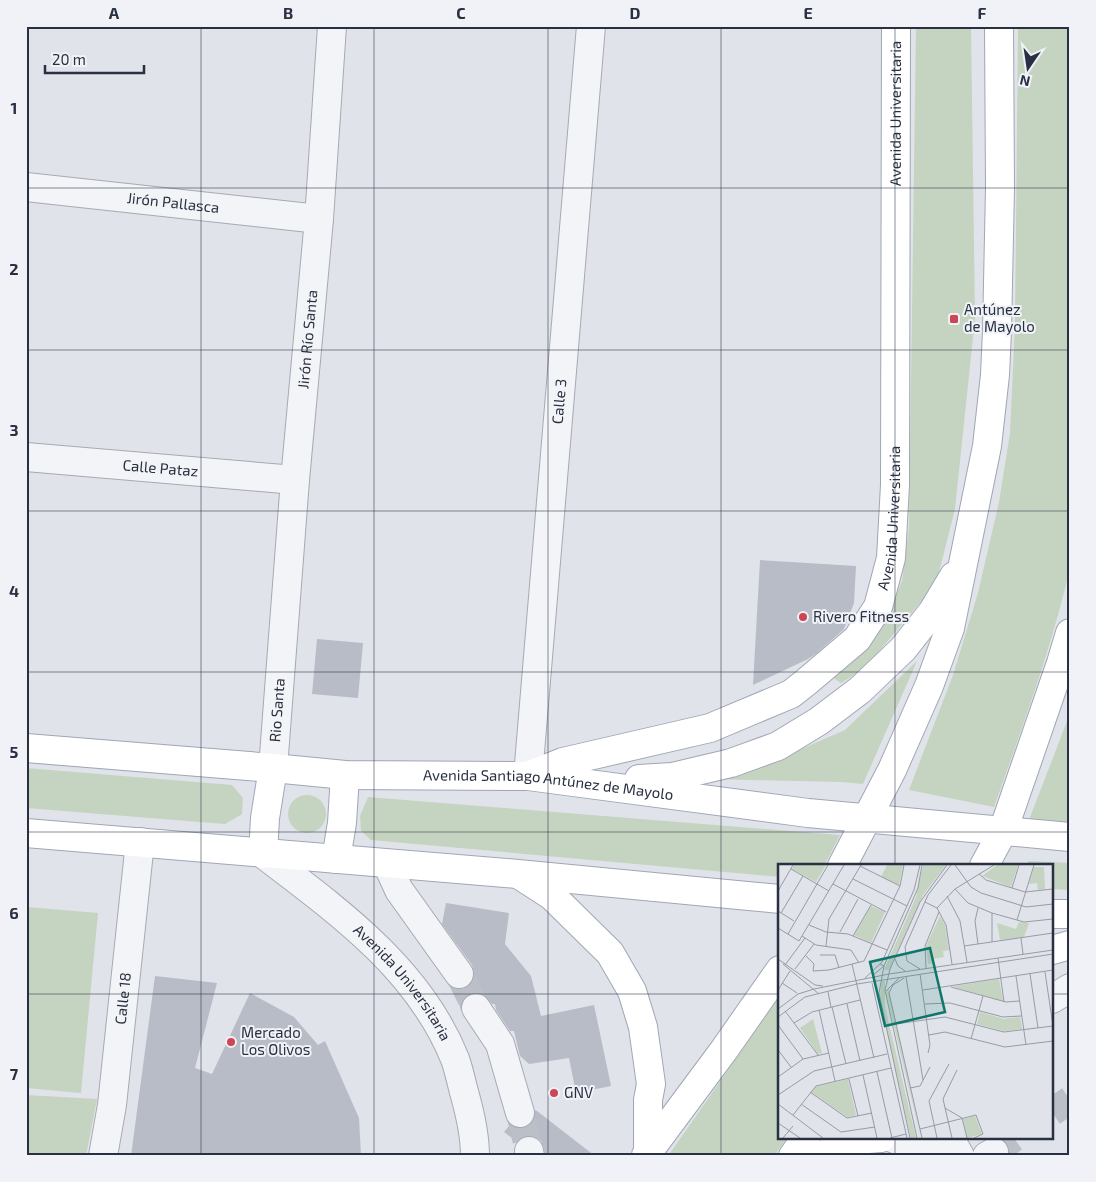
<svg xmlns="http://www.w3.org/2000/svg" width="1096" height="1182" font-family="'Exo 2',sans-serif">
	<style>
		.green { fill: #c5d3c1 }
		.building { fill: #b7bcc6 }
		.lines { fill: none; stroke-linecap: round; stroke-linejoin: round }
		.minor-tunnel { stroke: #bbbfc7; stroke-width: 28; stroke-dasharray: 28 14; stroke-linecap: butt }
		.minor-casing { stroke: #a5aab3; stroke-width: 30 }
		.major-casing { stroke: #9fa7b5; stroke-width: 30 }
		.minor { stroke: #f3f4f7; stroke-width: 28 }
		.major { stroke: #fff; stroke-width: 28 }
		.grid { fill: none; stroke: #293041; stroke-width: 1; stroke-opacity: 0.55 }
		.poi-dot { fill: #ce4554; stroke: #f0f2f7; stroke-width: 2 }
		.labels { text-anchor: middle; stroke-width: 4; stroke-linejoin: round; paint-order: stroke }
		.street-label { font-size: 15px; fill: #293041; stroke: #f0f2f7 }
		.poi-label { font-size: 15px; fill: #293041; stroke: #f0f2f7; text-anchor: start }
		.inset-road { fill: none; stroke: #979ba6; stroke-width: 1 }
		.view { fill: #0f766e; fill-opacity: 0.15; stroke: #0f766e; stroke-width: 2.5 }
		.inset-edge { fill: none; stroke: #293041; stroke-width: 2.5 }
		.neatline { fill: none; stroke: #293041; stroke-width: 2 }
		.grid-label { font-size: 16px; text-anchor: middle; font-weight: bold; fill: #293041 }
	</style>
	<rect width="100%" height="100%" fill="#e0e3e9"/>
	<!-- green -->
	<g class="green">
		<polygon points="916,26 971,26 975,318 955,509 939,572 923,599 865,668 841,683 832,677 888,615 902,581 909,527"/>
		<path d="M1018 26H1070V568C1051 650 1022 728 994 807L909 790 953 675 978 593 999 502 1010 433 1015 325Z"/>
		<polygon points="917,661 863,784 842,782 705,779 758,768 845,730"/>
		<polygon points="1069,716 1070,823 1029,820"/>
		<polygon points="26,768 232,785 243,798 242,814 225,824 26,808"/>
		<circle cx="307" cy="814" r="19"/>
		<polygon points="368,797 840,835 824,866 780,866 780,877 371,840 361,831 360,816"/>
		<polygon points="1029,861 1070,863 1070,890 1052,889 1052,866 1026,866"/>
		<polygon points="26,907 98,913 81,1093 26,1088"/>
		<polygon points="780,996 780,1138 787,1138 774,1156 668,1156"/>
		<polygon points="26,1095 97,1099 86,1156 26,1156"/>
	</g>
	<!-- building -->
	<g class="building">
		<polygon points="760,560 856,566 854,603 844,629 817,653 808,659 753,685"/>
		<polygon points="317,639 363,643 358,698 312,694"/>
		<polygon points="446,903 509,913 505,944 531,976 541,1016 594,1005 611,1086 576,1093 569,1058 529,1064 520,1056 514,1031 510,1031 496,1010 495,1004 492,1004 483,994 475,992 467,995 462,1002 461,1011 456,989 461,989 468,986 473,980 474,972 472,965 442,924"/>
		<polygon points="155,976 217,983 195,1068 212,1074 250,993 294,1017 318,1045 325,1041 359,1118 361,1156 131,1156"/>
		<polygon points="535,1110 537,1111 595,1156 545,1156 544,1148 541,1141 534,1136 525,1136 517,1142 504,1132 510,1125 517,1128 524,1128 531,1124 535,1117"/>
	</g>
	<g class="lines">
		<!-- minor-tunnel -->
		<g class="minor-tunnel">
			<polyline points="459,974 476,1008"/>
			<polyline points="1052,1112 1070,1100"/>
			<polyline points="520,1113 529,1151"/>
			<polyline points="994,1152 1014,1138"/>
		</g>
		<!-- minor casing -->
		<g class="minor-casing">
			<g id="minor">
				<path id="s1" d="M26 187 319 219"/>
				<path id="s2" d="M26 457 295 480"/>
				<path id="s3" d="M273 768 295 480 319 219 332 26"/>
				<path id="s4" d="M528 776 591 26"/>
				<path id="s5" d="M263 854C338 911 419 969 455 1059 459 1070 461 1081 464 1092 470 1113 475 1134 475 1156"/>
				<polyline points="387,864 399,890 459,974"/>
				<polyline points="1052,999 1070,988"/>
				<polyline points="476,1008 500,1044 520,1113"/>
				<polyline points="892,1138 938,1156"/>
				<polyline points="950,1138 960,1156"/>
				<polyline points="529,1151 530,1156"/>
				<path id="s6" d="M103 1156 112 1105 140 842"/>
				<polyline points="987,1156 994,1152"/>
			</g>
		</g>
		<!-- major casing -->
		<g class="major-casing">
			<g id="major">
				<path id="s7" d="M26 748 273 768 345 775 528 776 808 813 1070 837"/>
				<path id="s8" d="M528 776 563 762 710 728 791 694 805 683 857 639 878 607 891 558 895 485 896 26"/>
				<polyline points="639,779 672,777 731,763 778,746 819,721 860,690 903,649 933,611 954,576"/>
				<polyline points="26,833 518,874 780,899"/>
				<polyline points="263,854 265,818 273,768"/>
				<polyline points="336,859 342,823 345,775"/>
				<polyline points="842,866 892,770 907,736 929,686 950,628 987,446 995,375 997,331 1000,188 999,26"/>
				<polyline points="984,866 1003,831 1061,663 1070,633"/>
				<polyline points="521,876 552,896 610,953 632,991 643,1027 651,1084 648,1100 648,1152"/>
				<polyline points="1052,914 1070,914"/>
				<polyline points="1052,950 1070,945"/>
				<polyline points="646,1155 724,1050 780,970"/>
				<polyline points="793,1156 806,1138"/>
				<polyline points="823,1156 843,1141 881,1138"/>
			</g>
		</g>
		<!-- minor -->
		<use href="#minor" class="minor"/>
		<!-- major -->
		<use href="#major" class="major"/>
	</g>
	<!-- grid -->
	<path class="grid" d="M201 26V1156M374 26V1156M548 26V1156M721 26V1156M895 26V866M26 188H1070M26 350H1070M26 511H1070M26 672H1070M26 832H1070M26 994H780M1052 994H1070M895 1138V1156"/>
	<!-- markers -->
	<g class="poi-dot">
		<rect x="949" y="314" width="10" height="10" rx="2.5"/>
		<circle cx="803" cy="617" r="5"/>
		<circle cx="231" cy="1042" r="5"/>
		<circle cx="554" cy="1093" r="5"/>
	</g>
	<g class="labels">
		<!-- street labels -->
		<g class="street-label">
			<text dy="5" stroke="none"><textPath href="#s8" startOffset="896">Avenida Universitaria</textPath></text>
			<text dy="5" stroke="none"><textPath href="#s1" startOffset="148">Jirón Pallasca</textPath></text>
			<text dy="5" stroke="none"><textPath href="#s3" startOffset="430">Jirón Río Santa</textPath></text>
			<text dy="5" stroke="none"><textPath href="#s4" startOffset="376">Calle 3</textPath></text>
			<text dy="5" stroke="none"><textPath href="#s2" startOffset="135">Calle Pataz</textPath></text>
			<text dy="5" stroke="none"><textPath href="#s8" startOffset="491">Avenida Universitaria</textPath></text>
			<text dy="5" stroke="none"><textPath href="#s3" startOffset="58">Rio Santa</textPath></text>
			<text dy="5" stroke="none"><textPath href="#s7" startOffset="524">Avenida Santiago Antúnez de Mayolo</textPath></text>
			<text dy="5" stroke="none"><textPath href="#s5" startOffset="191">Avenida Universitaria</textPath></text>
			<text dy="5" stroke="none"><textPath href="#s6" startOffset="159">Calle 18</textPath></text>
		</g>
		<!-- poi labels -->
		<g class="poi-label">
			<text x="964" y="315">Antúnez<tspan x="964" dy="17">de Mayolo</tspan></text>
			<text x="813" y="622">Rivero Fitness</text>
			<text x="241" y="1038">Mercado<tspan x="241" dy="17">Los Olivos</tspan></text>
			<text x="564" y="1098">GNV</text>
		</g>
	</g>
	<!-- overview -->
	<g transform="translate(778 864)">
		<rect width="275" height="275" fill="#e0e3e9"/>
		<path d="M16 1H48L38 18 14 5ZM109 1H125L121 21 103 13ZM145 1H168L145 31 111 106H106L138 33ZM219 1H240L233 23 204 12ZM256 3H266L267 25 260 26 259 19 251 20ZM93 42 107 48 93 79 76 71ZM162 52 167 61 171 86 165 87 166 93 156 95 154 90 155 99 150 100 148 82ZM241 58 251 59 246 73 222 76 219 59 238 65ZM221 115 225 137 176 123 177 122ZM103 117H107V143L138 274H133L102 137ZM111 123V126L143 274 108 129ZM202 148 226 155 242 153 244 165 226 167 199 160ZM35 155 44 189 40 190 22 164ZM70 215 78 251 69 253 33 228 37 223ZM197 252 204 270 189 274 185 255Z" fill="#c5d3c1"/>
		<path class="inset-road" d="M177 1 193 23 203 29 248 43 275 40M82 2 122 22M13 5 51 27M201 10 208 16 247 28 275 25M75 15 129 42M55 20 108 48M234 24 241 1M177 25 190 39 214 49 246 58 275 55M0 27 15 1M169 32 182 57 189 98M147 38 159 44 168 61 174 100M159 44 177 25 216 1M200 44 197 57 200 80M0 47 16 57M3 49 25 12M214 49V78M239 56 256 1M31 61 48 68 70 70 109 86M0 64 21 77 66 1M62 68 80 35M10 70 50 1M24 72 38 81 73 86 81 99M75 72 93 41M243 74 245 90M48 82 51 55 83 1M186 82 275 69M42 91H57L61 104M28 92 36 100 35 107 51 106 86 97 122 22 126 1M220 94 226 138M0 95 37 121 45 122M117 95 120 102 127 107M5 100 41 130M74 100 96 194M7 101 27 74M148 104 147 82 161 48M17 105 36 80M142 105 129 97 127 83 150 31 173 1M267 108 275 162M142 110 152 181 150 189M252 110 260 164M94 112 106 102 102 100M238 112 248 181M128 113 145 216M87 114 104 98 136 26 142 1M126 114 115 121 111 129 144 274M4 119 19 129M94 119 129 274M173 123 228 138 241 137M0 126 12 107M145 126 275 106M108 127 121 114M50 128 53 143M69 140 82 197M147 140 172 139 225 153 243 152M54 143 68 200M0 145 20 130 36 125 111 110 275 86M41 146 57 217M7 147 40 191M0 153 27 133 79 120 275 90M16 159 34 148 82 136M118 160 167 153 226 168 275 162M0 161 25 195M151 171 167 168 227 183 275 177M193 175 205 132M0 186 13 203M99 208 114 274M85 211 99 274M0 213 25 195 51 189M71 215 80 252M132 224 142 222 152 203M32 228 69 254 94 249M0 231 36 207 109 190M0 240 45 274M23 240 63 268 97 263M167 244 184 254 189 274M15 251 38 222 113 204M0 259 22 274M142 265 198 251 205 270 196 274M5 274 15 262M112 274 128 270M132 274 101 129 106 102 140 24 144 1M139 274 107 126 112 105 142 38 169 1M159 274 151 237 171 200M174 274 165 235 179 206"/>
		<path class="view" d="M152 84 167 148 107 162 92 98Z"/>
		<rect width="275" height="275" class="inset-edge"/>
	</g>
	<!-- border -->
	<rect width="1096" height="1182" fill="none" stroke="#f0f2f7" stroke-width="55"/>
	<!-- north arrow -->
	<g transform="translate(1028 68) rotate(193)" stroke="#f0f2f7" stroke-width="4" paint-order="stroke">
	<path d="M0-4L9 19L0 12L-9 19Z" fill="#293041"/>
	<text y="-8" font-size="14" font-weight="bold" text-anchor="middle" fill="#293041">N</text>
	</g>
	<!-- scale -->
	<path d="M45 65v8h99v-8" fill="none" stroke="#293041" stroke-width="2.5"/>
	<text x="52" y="65" font-size="15" fill="#293041" stroke="#f0f2f7" stroke-width="4" paint-order="stroke">20 m</text>
	<rect x="28" y="28" width="1040" height="1126" class="neatline"/>
	<g class="grid-label">
		<text x="114" y="19">A</text>
		<text x="288" y="19">B</text>
		<text x="461" y="19">C</text>
		<text x="635" y="19">D</text>
		<text x="808" y="19">E</text>
		<text x="982" y="19">F</text>
		<text x="14" y="114">1</text>
		<text x="14" y="275">2</text>
		<text x="14" y="436">3</text>
		<text x="14" y="597">4</text>
		<text x="14" y="758">5</text>
		<text x="14" y="919">6</text>
		<text x="14" y="1080">7</text>
	</g>
</svg>
